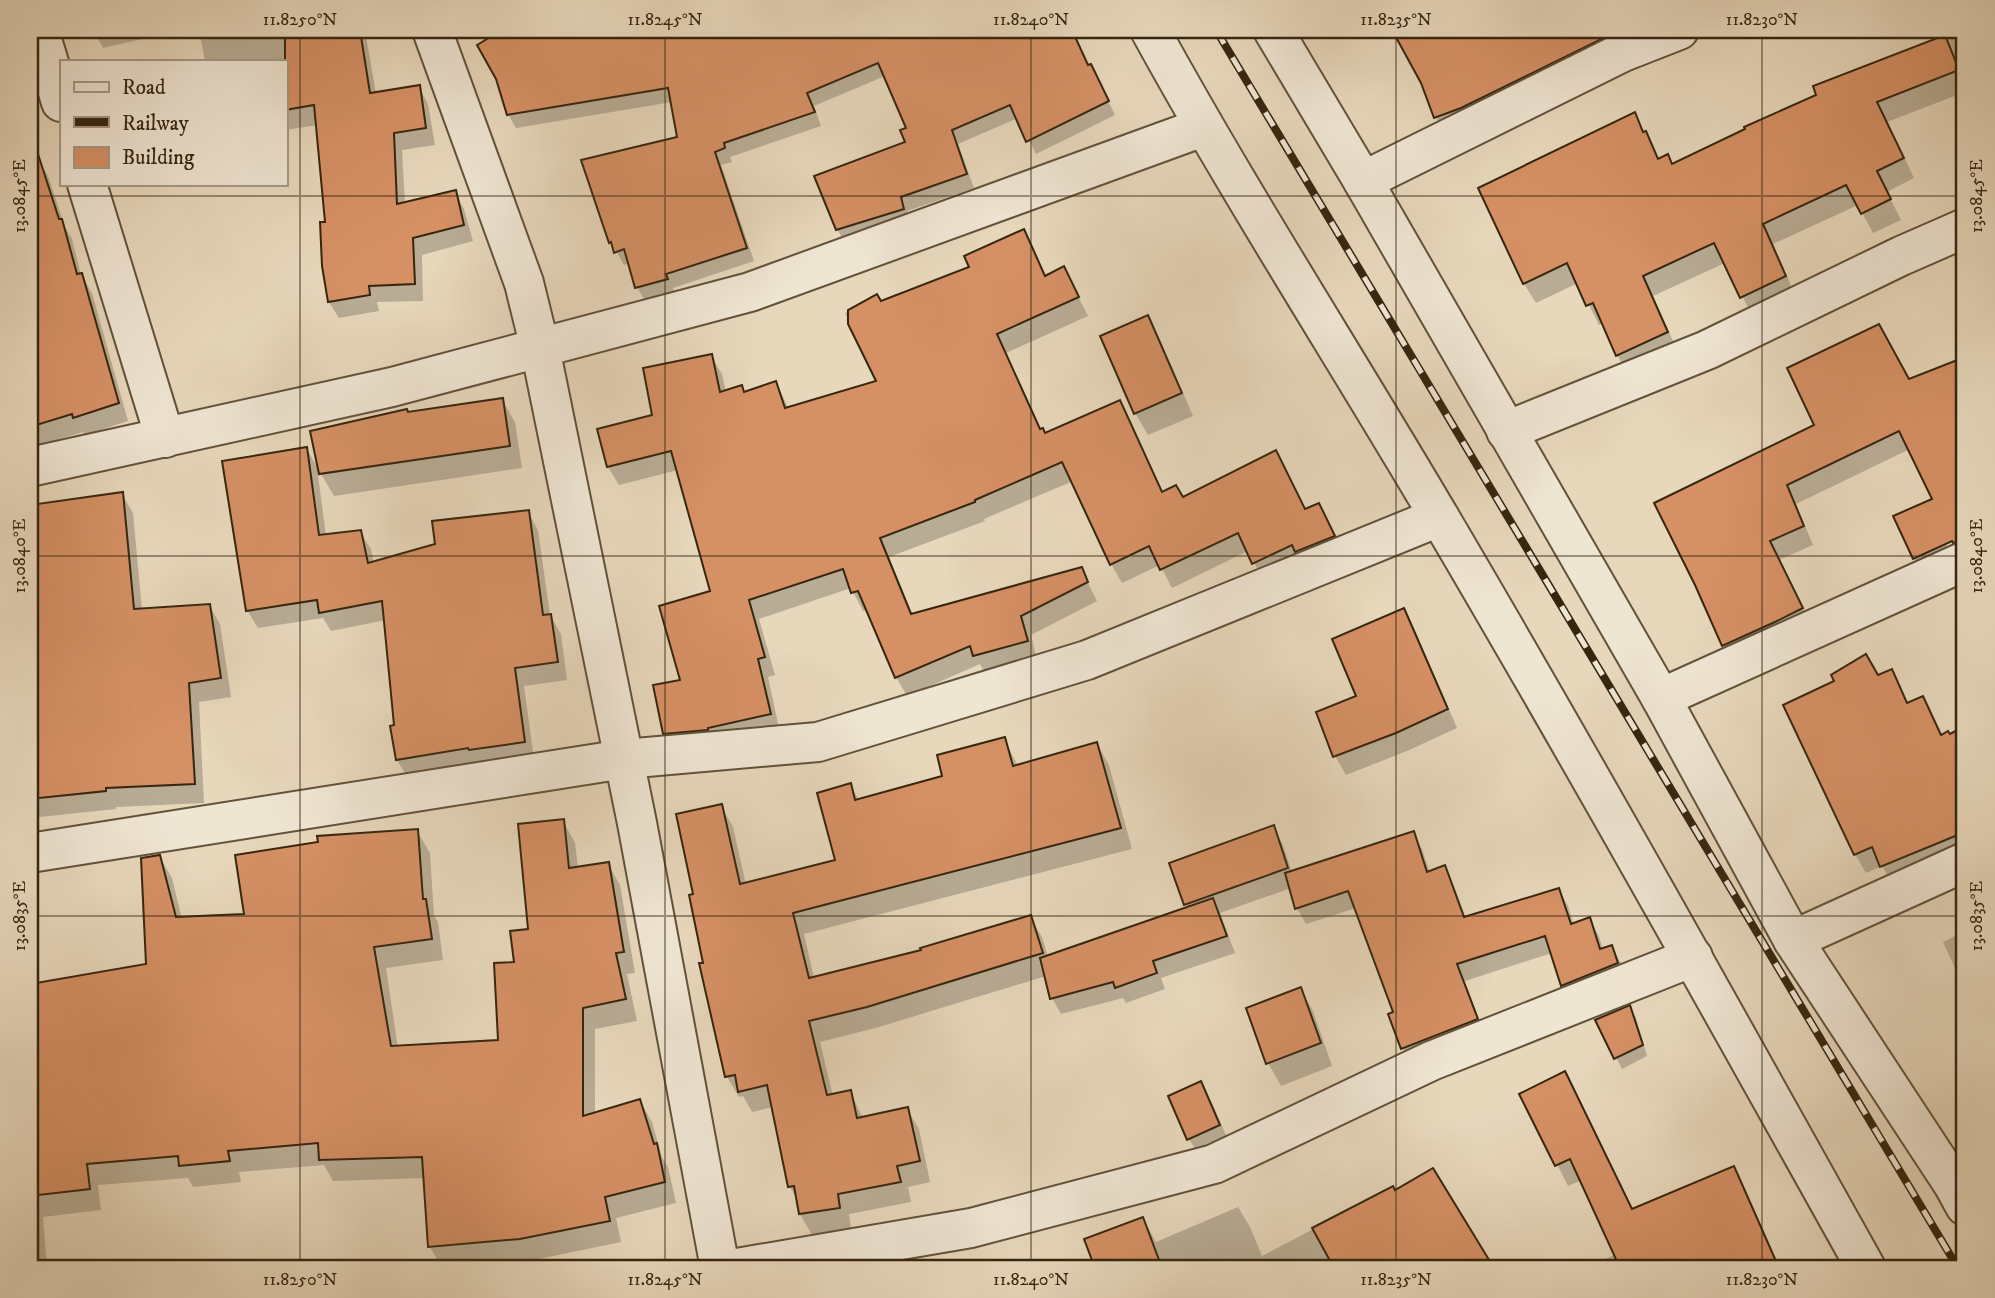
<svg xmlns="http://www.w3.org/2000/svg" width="1995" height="1298" font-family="'IM FELL DW Pica',serif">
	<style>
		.shadow { fill: #0003 }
		.building { fill: #d59064; stroke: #36260f; stroke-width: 2 }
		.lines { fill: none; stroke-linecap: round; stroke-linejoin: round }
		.street-casing { stroke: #62523a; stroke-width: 42 }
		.street { stroke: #efe5d3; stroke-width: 38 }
		.rail-casing { stroke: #36260f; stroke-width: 8 }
		.rail { stroke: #efe5d3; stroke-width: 5; stroke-dasharray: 16; stroke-linecap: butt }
		.ticks { fill: none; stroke: #36260f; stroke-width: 2; stroke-opacity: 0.45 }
		.neatline { fill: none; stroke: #36260f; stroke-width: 2.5 }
		.ticks-label { font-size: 18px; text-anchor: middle; fill: #36260f }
	</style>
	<rect width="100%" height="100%" fill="#e7d7bb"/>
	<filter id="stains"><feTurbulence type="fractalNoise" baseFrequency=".00286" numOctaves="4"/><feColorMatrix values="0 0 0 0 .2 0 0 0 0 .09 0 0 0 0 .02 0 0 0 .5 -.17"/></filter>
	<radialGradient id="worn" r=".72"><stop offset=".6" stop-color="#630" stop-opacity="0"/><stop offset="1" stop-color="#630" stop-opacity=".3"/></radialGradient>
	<!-- shadow -->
	<g class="shadow">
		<polygon points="93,30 182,30 103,48"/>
		<polygon points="199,30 365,30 376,94 419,87 428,104 435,145 402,150 405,204 455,192 464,209 473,241 422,255 423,301 377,302 379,311 339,318 329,302 327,224 318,125 285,130 285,61 205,61"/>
		<polygon points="502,30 1072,30 1089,67 1098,80 1115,115 1036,154 1018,118 958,144 974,188 907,211 911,222 845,243 837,229 907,143 908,129 885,76 814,106 821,126 730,157 732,162 721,165 754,261 673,288 674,292 645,301 637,287 630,263 624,265 611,242 680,138 672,102 516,128 508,114"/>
		<polygon points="1394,30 1682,30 1447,136 1436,117 1422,82"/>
		<polygon points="1961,30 1965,30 1965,92 1887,122 1914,178 1887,192 1901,220 1873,233 1858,205 1773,244 1796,297 1753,317 1725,263 1653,296 1678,352 1629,375 1617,355 1603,323 1599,325 1578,283 1536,303 1524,284 1480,188 1634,114 1660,160 1672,166 1819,96 1815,87"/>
		<polygon points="30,134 37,158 48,176 65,227 72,239 81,275 92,293 128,421 85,435 83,432 30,448"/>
		<polygon points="1023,231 1046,277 1064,269 1088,316 1006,353 1041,430 1045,435 1120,402 1130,420 1163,493 1183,499 1276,452 1306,511 1318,505 1344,555 1264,581 1248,551 1172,588 1160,565 1122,583 1111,564 1073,481 984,519 985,521 889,557 913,615 1081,569 1097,601 1031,635 1037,660 985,674 980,664 907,696 896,677 868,610 863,611 851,588 759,619 775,675 768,677 780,733 675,752 664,733 712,592 678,470 619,485 608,467 711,356 722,374 726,392 741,387 745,394 776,383 789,409 879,382 845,313 877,297 880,303 972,268"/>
		<polygon points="1147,318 1160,340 1193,416 1148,435 1135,413"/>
		<polygon points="1965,359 1965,529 1952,533 1910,449 1796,504 1813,545 1779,560 1812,627 1734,663 1724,645 1656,504 1909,381"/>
		<polygon points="502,400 515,422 522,468 334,496 320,472 408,414"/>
		<polygon points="307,449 317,467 326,536 360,532 371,549 374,564 437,545 528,512 538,530 550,615 561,634 567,680 524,686 534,759 408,778 397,760 396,727 386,620 331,631 323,618 258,628 247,610"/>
		<polygon points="122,494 133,513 142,610 209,605 220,624 231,697 199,702 204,803 116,807 116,809 30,818 30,581 50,575"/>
		<polygon points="1932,514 1951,555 1920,569 1914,558"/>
		<polygon points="1403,610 1414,628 1457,728 1407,751 1346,775 1335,756 1358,697"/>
		<polygon points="1891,671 1908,704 1922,698 1942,736 1949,736 1965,728 1965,856 1893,885 1882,866 1866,873 1855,854 1878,678"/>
		<polygon points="1004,739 1018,766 1097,744 1109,765 1132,849 804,934 814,978 923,951 1030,917 1042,937 1048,957 1188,908 1186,904 1273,827 1283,845 1292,873 1413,833 1422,849 1430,873 1444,868 1453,884 1466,918 1559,890 1568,906 1574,925 1589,919 1599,936 1603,950 1611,947 1621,963 1626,980 1572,1001 1562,985 1552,953 1465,981 1485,1036 1412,1065 1403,1048 1390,1015 1395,1013 1356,908 1306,924 1297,908 1291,888 1220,913 1235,953 1161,978 1165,989 1126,1003 1123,998 1061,1014 1052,998 1046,976 879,1027 820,1042 833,1096 850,1092 863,1118 907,1109 919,1129 930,1182 908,1187 911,1202 849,1214 851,1228 812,1235 800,1214 798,1201 790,1187 773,1107 752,1112 743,1096 739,1097 727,1077 705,964 695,896 721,806 733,827 746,885 837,861 850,785 859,800 944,777"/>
		<polygon points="563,821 575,843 578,868 608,864 620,885 635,973 627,974 637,1021 595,1029 595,1114 640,1101 652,1122 662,1157 668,1167 676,1203 616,1218 621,1242 534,1260 442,1268 430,1247 425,1178 333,1181 324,1165 239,1172 241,1182 193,1187 188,1178 98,1185 101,1210 43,1217 47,1268 30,1268 30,944 39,984 148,965 159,856 172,878 182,919 246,916 417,831 430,853 434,916 438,922 443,960 386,968 398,1048 500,1042 516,964 530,930"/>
		<polygon points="1965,931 1965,990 1943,942"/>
		<polygon points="1300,989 1313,1011 1332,1066 1281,1086 1268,1063 1248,1009"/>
		<polygon points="1630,1008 1636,1018 1647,1056 1622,1069 1597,1020"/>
		<polygon points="1565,1074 1633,1211 1733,1168 1745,1189 1780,1268 1587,1268 1616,1254 1582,1180 1568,1186 1522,1095"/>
		<polygon points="1200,1083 1213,1105 1231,1147 1202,1161 1189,1139"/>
		<polygon points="1432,1170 1491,1268 1097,1268 1086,1240 1143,1219 1156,1242 1238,1207 1250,1227 1262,1256 1392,1188 1395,1192"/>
	</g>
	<!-- building -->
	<g class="building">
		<polygon points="285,30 360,30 370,93 420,85 426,128 394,133 397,204 456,190 464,225 413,238 415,284 369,286 370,295 328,302 322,266 320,222 325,222 314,105 285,110"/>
		<polygon points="502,30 1072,30 1088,65 1091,64 1109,101 1026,142 1010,105 952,130 967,174 901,197 904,209 836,230 814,176 905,142 900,130 906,128 878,63 807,93 815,112 724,143 725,148 715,152 747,248 666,274 668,279 635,288 624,249 614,253 611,242 609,243 581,160 677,137 668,88 507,115 496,79 477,45"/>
		<polygon points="1392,30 1620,30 1461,108 1434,118 1421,83"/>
		<polygon points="1945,35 1959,70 1877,102 1904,158 1877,171 1891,199 1861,214 1846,185 1763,224 1786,276 1740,298 1714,243 1643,276 1668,332 1616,356 1593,303 1586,306 1567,263 1523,284 1478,188 1635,112 1643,132 1646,131 1658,159 1668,154 1672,164 1745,129 1744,127 1816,95 1813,86"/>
		<polygon points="37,151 59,219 62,219 77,274 82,273 119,403 73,418 72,414 30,427 30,152"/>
		<polygon points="1024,229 1045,276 1064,266 1079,297 997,334 1040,429 1043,428 1045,433 1120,400 1162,492 1176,485 1183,497 1276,450 1305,509 1319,503 1335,536 1295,552 1292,545 1252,564 1238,533 1160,570 1149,546 1110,565 1062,462 975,500 975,502 880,538 911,614 1082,567 1088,582 1021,616 1028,641 973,656 970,646 895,678 858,591 851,593 843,569 749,600 765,657 758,659 771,714 708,728 708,730 663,734 653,685 680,680 659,606 710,591 671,451 607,467 597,429 652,415 643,368 712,354 720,392 742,385 744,392 776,381 785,408 876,381 848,324 848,310 877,294 881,301 969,267 964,256"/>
		<polygon points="1148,315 1182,393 1134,414 1100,336"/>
		<polygon points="1879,324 1909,379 1965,357 1965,539 1953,543 1952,541 1913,559 1893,516 1932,499 1899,431 1787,485 1804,526 1770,541 1803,608 1775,622 1722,646 1695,585 1654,503 1814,425 1787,368"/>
		<polygon points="503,398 510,446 319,474 310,431 407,409 408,412"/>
		<polygon points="307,447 319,535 361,530 368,563 435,544 432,521 529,510 543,615 551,614 558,662 515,668 525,742 469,750 468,748 396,760 390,726 394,725 382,601 319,613 317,600 246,611 222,461"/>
		<polygon points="123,492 134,609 210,604 221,678 189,683 195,784 106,788 106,791 30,799 30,505"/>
		<polygon points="1404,608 1448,709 1396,733 1333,757 1316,712 1356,696 1332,639"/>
		<polygon points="1866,654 1878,675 1892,669 1907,703 1923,696 1941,735 1948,731 1950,734 1965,726 1965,832 1880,867 1872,847 1854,855 1783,705 1834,681 1831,675"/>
		<polygon points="1005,737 1013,766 1097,742 1121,828 793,913 809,978 921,950 920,948 1031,915 1043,953 867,1007 809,1021 827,1095 851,1090 857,1118 908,1107 920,1161 897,1166 901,1182 838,1194 840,1208 799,1214 794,1186 788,1187 767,1085 738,1092 735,1075 725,1077 699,963 703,963 689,895 693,894 676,814 722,804 740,884 835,860 817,793 851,783 855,800 942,776 937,755"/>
		<polygon points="564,819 569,868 609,862 624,952 616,953 626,999 583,1008 583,1116 640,1099 654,1144 657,1143 665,1182 605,1197 610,1221 520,1239 428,1247 422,1157 319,1160 318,1143 228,1151 230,1161 179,1166 178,1156 87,1164 90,1189 30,1196 30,984 146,964 141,858 160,855 176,917 244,914 235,855 318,842 317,836 418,829 423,899 426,899 432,939 374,947 391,1046 498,1040 494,963 514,962 510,931 528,929 518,824"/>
		<polygon points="1274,825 1288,868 1184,905 1169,863"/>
		<polygon points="1414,831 1427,872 1445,865 1464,917 1559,888 1571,924 1590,917 1600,949 1612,945 1618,963 1561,986 1545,936 1457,964 1478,1019 1401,1049 1388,1014 1393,1012 1348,891 1295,909 1285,873"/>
		<polygon points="1213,898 1227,936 1153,961 1157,973 1115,988 1113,982 1050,999 1040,958"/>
		<polygon points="1301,987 1321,1043 1266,1064 1246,1008"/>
		<polygon points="1630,1005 1643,1045 1614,1059 1595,1020"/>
		<polygon points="1565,1071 1632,1209 1734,1166 1779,1268 1620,1268 1570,1159 1555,1166 1519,1094"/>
		<polygon points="1201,1081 1220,1125 1187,1140 1168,1096"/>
		<polygon points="1433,1168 1494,1268 1334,1268 1312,1228 1393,1186 1395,1190"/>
		<polygon points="1143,1217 1162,1268 1095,1268 1084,1239"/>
	</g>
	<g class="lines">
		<!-- street casing -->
		<g class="street-casing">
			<g id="street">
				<polyline points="39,30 61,102"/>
				<polyline points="432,30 524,283 540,348 637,823 720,1268"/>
				<path d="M1150 30C1241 196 1344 355 1440 518 1586 766 1726 1017 1866 1268"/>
				<polyline points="1273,30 1363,181 1661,698 1793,940 1953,1184 1965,1206"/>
				<polyline points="1363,181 1623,52 1679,30"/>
				<polyline points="87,184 165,438"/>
				<polyline points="1506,431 1707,350 1901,256 1965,228"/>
				<polyline points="30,467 392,387 750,292 1203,127"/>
				<polyline points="1661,698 1965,561"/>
				<polyline points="30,853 624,759 818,742 1087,660 1439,517"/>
				<polyline points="1793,940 1965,862"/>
				<polyline points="737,1268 971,1228 1214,1164 1431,1061 1693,957"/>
			</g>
		</g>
		<!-- street -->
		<use href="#street" class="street"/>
		<!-- rail casing -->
		<g class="rail-casing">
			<polyline id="rail" points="1216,30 1958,1268"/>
		</g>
		<!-- rail -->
		<use href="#rail" class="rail"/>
	</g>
	<!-- ticks -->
	<path class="ticks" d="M300 30V1268M665 30V1268M1031 30V1268M1396 30V1268M1762 30V1268M30 196H1965M30 556H1965M30 916H1965"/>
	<!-- margin -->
	<rect width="1995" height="1298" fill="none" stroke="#e7d7bb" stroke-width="77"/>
	<!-- legend -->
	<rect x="60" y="60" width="228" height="126" fill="#efe5d3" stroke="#a59985" stroke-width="2"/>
	<rect x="74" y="82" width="35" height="10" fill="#efe5d3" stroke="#a59985" stroke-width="2"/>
	<text x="122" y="94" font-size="21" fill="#36260f">Road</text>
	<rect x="74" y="117" width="35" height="10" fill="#36260f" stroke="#a59985" stroke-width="2"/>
	<text x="122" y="130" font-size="21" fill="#36260f">Railway</text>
	<rect x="74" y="147" width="35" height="21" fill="#d59064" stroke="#a59985" stroke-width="2"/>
	<text x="122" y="164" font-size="21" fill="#36260f">Building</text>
	<rect x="38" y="38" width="1918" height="1222" class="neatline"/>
	<g class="ticks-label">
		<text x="300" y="25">11.8250°N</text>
		<text x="665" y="25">11.8245°N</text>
		<text x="1031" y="25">11.8240°N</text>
		<text x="1396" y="25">11.8235°N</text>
		<text x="1762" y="25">11.8230°N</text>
		<text transform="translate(1976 196) rotate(-90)" y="6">13.0845°E</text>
		<text transform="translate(19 196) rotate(-90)" y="6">13.0845°E</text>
		<text transform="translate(1976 556) rotate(-90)" y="6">13.0840°E</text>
		<text transform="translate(19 556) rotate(-90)" y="6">13.0840°E</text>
		<text transform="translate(1976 916) rotate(-90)" y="6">13.0835°E</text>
		<text transform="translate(19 916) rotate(-90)" y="6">13.0835°E</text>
		<text x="300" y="1285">11.8250°N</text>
		<text x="665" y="1285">11.8245°N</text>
		<text x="1031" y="1285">11.8240°N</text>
		<text x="1396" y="1285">11.8235°N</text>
		<text x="1762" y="1285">11.8230°N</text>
	</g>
	<rect width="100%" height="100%" filter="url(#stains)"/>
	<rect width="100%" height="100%" fill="url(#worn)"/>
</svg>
